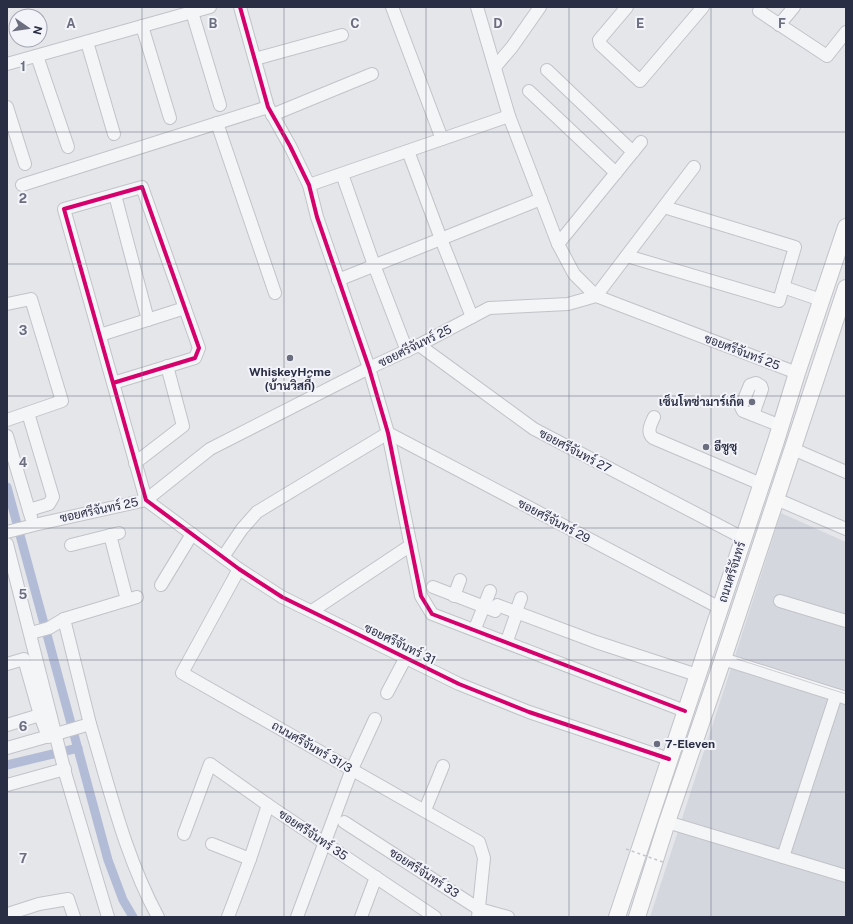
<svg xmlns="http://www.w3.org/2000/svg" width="853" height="924" font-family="'Public Sans',Sarabun,sans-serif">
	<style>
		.built { fill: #d5d7df }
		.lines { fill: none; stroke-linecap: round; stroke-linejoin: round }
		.canal { stroke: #b3bcd6; stroke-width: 9 }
		.minor-casing { stroke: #c2c3c8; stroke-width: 14 }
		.major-casing { stroke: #c1c3c8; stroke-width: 18 }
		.minor { stroke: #f4f5f7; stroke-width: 12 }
		.major { stroke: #f8f8f8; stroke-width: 16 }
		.tram { stroke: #cdced2; stroke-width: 1 }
		.path-bridge { stroke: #c6c7cd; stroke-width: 1.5; stroke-dasharray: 3 3; stroke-linecap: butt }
		.cycleway-casing { stroke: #f3f4f9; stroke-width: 6 }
		.cycleway { stroke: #d6006c; stroke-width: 4 }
		.grid { fill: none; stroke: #6b6e7f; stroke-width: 1; stroke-opacity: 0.55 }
		.poi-dot { fill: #6b6e7f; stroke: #f3f4f9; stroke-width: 1.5 }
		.labels { text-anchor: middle; stroke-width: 4; stroke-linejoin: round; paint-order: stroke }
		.street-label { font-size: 12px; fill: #2a2e45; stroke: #f3f4f9 }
		.poi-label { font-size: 12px; font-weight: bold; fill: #2a2e45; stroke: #f3f4f9; text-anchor: start }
		.grid-label { font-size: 13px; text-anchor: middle; font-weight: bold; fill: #6b6e7f; stroke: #f3f4f9; stroke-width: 4; stroke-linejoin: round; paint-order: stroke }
	</style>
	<rect width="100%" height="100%" fill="#e5e6ea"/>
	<!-- built -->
	<polygon class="built" points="781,513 846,542 846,917 650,917 733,662"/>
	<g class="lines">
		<!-- canal -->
		<g class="canal">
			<polyline points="7,487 108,860 123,900 133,917"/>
			<polyline points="7,765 78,748"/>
		</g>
		<!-- minor casing -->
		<g class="minor-casing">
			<g id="minor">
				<polyline points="240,7 268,107 290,146 309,185 317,217 369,368 388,433 421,596 432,614 685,711"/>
				<polyline points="392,7 442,139"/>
				<polyline points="477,7 509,116 558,244 574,274 596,296 694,167"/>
				<polyline points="627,7 599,40 600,44 640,81 703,7"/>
				<polyline points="759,11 827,56 846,32"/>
				<polyline points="192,12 220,105"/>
				<polyline points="779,25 794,7"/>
				<polyline points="142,26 170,118"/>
				<polyline points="87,42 114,134"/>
				<polyline points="37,56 68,147"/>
				<polyline points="255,59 342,35"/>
				<polyline points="7,64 210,7"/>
				<polyline points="495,67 512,47 540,7"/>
				<polyline points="547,70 633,152"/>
				<polyline points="529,91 616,173"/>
				<polyline points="7,107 25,164"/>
				<polyline points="272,115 372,74"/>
				<polyline points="217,123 275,293"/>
				<polyline points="408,151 441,239 472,317"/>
				<polyline points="342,174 374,265 407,351"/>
				<polyline points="22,185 268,107"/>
				<polyline points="309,185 509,116"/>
				<polyline points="115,195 148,320"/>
				<polyline points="558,244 641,142"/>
				<polyline points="627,256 779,301 795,247 664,207"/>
				<polyline points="338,280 541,199"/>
				<polyline points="783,287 821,300"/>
				<polyline points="7,304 31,299 62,401 7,420"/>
				<polyline points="100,335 185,308"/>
				<polyline points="419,345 534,429 743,538"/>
				<polyline points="113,383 195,358 199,348 142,187 64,209 146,500 239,569 282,597 459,684 529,712 669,759"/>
				<polyline points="28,413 53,497 49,504 29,510"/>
				<polyline points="753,415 762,389 761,386 756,383 750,385 741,407 743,411 781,426"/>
				<path d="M654 417C651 424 646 432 653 438L761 484"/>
				<polyline points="7,436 31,517"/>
				<polyline points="793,449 846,472"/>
				<polyline points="135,463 183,426 167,366"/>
				<polyline points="776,499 846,529"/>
				<polyline points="7,532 34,525 146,500 210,449 369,368 419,345 489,308 568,304 596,296 797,373"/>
				<polyline points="110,535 127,600"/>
				<polyline points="7,544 66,776 108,917"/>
				<polyline points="71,545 119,533"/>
				<polyline points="223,557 242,529 257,512 388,433 720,608"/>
				<polyline points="239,569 182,673 479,842 484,858 478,917"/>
				<polyline points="161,585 192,534"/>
				<polyline points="433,587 495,611 497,605 596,642 697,675"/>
				<polyline points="454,596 460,580"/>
				<polyline points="780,601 846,621"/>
				<polyline points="312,611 411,545"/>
				<polyline points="516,612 521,598"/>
				<polyline points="64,619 137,597"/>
				<polyline points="476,626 490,591"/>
				<polyline points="31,633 49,628 64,619 90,724"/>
				<polyline points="508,638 515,618"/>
				<polyline points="723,659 846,698"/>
				<polyline points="7,664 24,659 40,715"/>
				<polyline points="387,693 406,657"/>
				<polyline points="7,725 40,715 48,737"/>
				<path d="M7 748 56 734 90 724C110 790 125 856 158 917"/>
				<polyline points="7,785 65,769"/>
				<polyline points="425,810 443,766"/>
				<polyline points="344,822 479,909 508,917"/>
				<polyline points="667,822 846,876"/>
				<polyline points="184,834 210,764 268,805"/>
				<polyline points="212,844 250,859"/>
				<polyline points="783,857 836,695"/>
				<polyline points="12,917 11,913 39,904 68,899 74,917"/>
				<polyline points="228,917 250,859 268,805 435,917"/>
				<polyline points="297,917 352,769 375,719"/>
				<polyline points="361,917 376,877"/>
			</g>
		</g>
		<!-- major casing -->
		<g class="major-casing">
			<g id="major">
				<polyline points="617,917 776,441 797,373 846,227"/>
				<polyline points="637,917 667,822 723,659 846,288"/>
			</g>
		</g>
		<!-- minor -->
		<use href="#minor" class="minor"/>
		<!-- major -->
		<use href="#major" class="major"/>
		<!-- tram -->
		<polyline class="tram" points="737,659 846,694"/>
		<!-- path-bridge -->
		<polyline class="path-bridge" points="626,849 663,862"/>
		<!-- cycleway casing -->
		<g class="cycleway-casing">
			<g id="cycleway">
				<polyline points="240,7 268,107 290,146 309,185 317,217 369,368 388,433 421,596 432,614 685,711"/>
				<polyline points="113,383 195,358 199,348 142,187 64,209 146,500 239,569 282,597 459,684 529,712 669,759"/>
			</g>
		</g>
		<!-- cycleway -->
		<use href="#cycleway" class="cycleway"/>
	</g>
	<!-- grid -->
	<path class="grid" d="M142 7V917M284 7V917M426 7V917M569 7V917M711 7V917M7 132H846M7 264H846M7 396H846M7 528H846M7 660H846M7 792H846"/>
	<!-- markers -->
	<g class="poi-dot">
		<circle cx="290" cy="358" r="4"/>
		<circle cx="752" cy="402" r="4"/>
		<circle cx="706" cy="447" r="4"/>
		<circle cx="657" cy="744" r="4"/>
	</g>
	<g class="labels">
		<!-- street labels -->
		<g class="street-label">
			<text transform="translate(415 346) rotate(-26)" y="4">ซอยศรีจันทร์ 25</text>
			<text transform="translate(742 352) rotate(21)" y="4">ซอยศรีจันทร์ 25</text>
			<text transform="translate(575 451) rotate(28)" y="4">ซอยศรีจันทร์ 27</text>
			<text transform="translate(99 510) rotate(-12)" y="4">ซอยศรีจันทร์ 25</text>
			<text transform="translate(554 521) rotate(28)" y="4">ซอยศรีจันทร์ 29</text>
			<text transform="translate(732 572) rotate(-72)" y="4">ถนนศรีจันทร์</text>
			<text transform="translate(400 644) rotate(26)" y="4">ซอยศรีจันทร์ 31</text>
			<text transform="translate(312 747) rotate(30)" y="4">ถนนศรีจันทร์ 31/3</text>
			<text transform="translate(313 835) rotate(34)" y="4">ซอยศรีจันทร์ 35</text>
			<text transform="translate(424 873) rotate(33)" y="4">ซอยศรีจันทร์ 33</text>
		</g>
		<!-- poi labels -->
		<g class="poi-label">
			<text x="290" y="376" text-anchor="middle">WhiskeyHome<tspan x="290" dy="14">(บ้านวิสกี้)</tspan></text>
			<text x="744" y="406" text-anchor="end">เซ็นโทซ่ามาร์เก็ต</text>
			<text x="714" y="451">อีซูซุ</text>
			<text x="665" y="748">7-Eleven</text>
		</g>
	</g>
	<g class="grid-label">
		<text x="71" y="28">A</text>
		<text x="213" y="28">B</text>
		<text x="355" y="28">C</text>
		<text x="498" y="28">D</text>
		<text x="640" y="28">E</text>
		<text x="782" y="28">F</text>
		<text x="23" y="71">1</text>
		<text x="23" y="203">2</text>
		<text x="23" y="335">3</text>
		<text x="23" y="467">4</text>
		<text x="23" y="599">5</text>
		<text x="23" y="731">6</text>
		<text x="23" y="863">7</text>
	</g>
	<!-- border -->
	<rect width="853" height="924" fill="none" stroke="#2a2e45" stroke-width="16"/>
	<!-- north arrow -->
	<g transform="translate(28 28) rotate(103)"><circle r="19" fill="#f3f4f9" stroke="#a3a5b1"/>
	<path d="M0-3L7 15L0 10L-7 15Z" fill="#6b6e7f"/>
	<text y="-6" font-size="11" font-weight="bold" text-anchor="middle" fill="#2a2e45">N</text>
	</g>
</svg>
